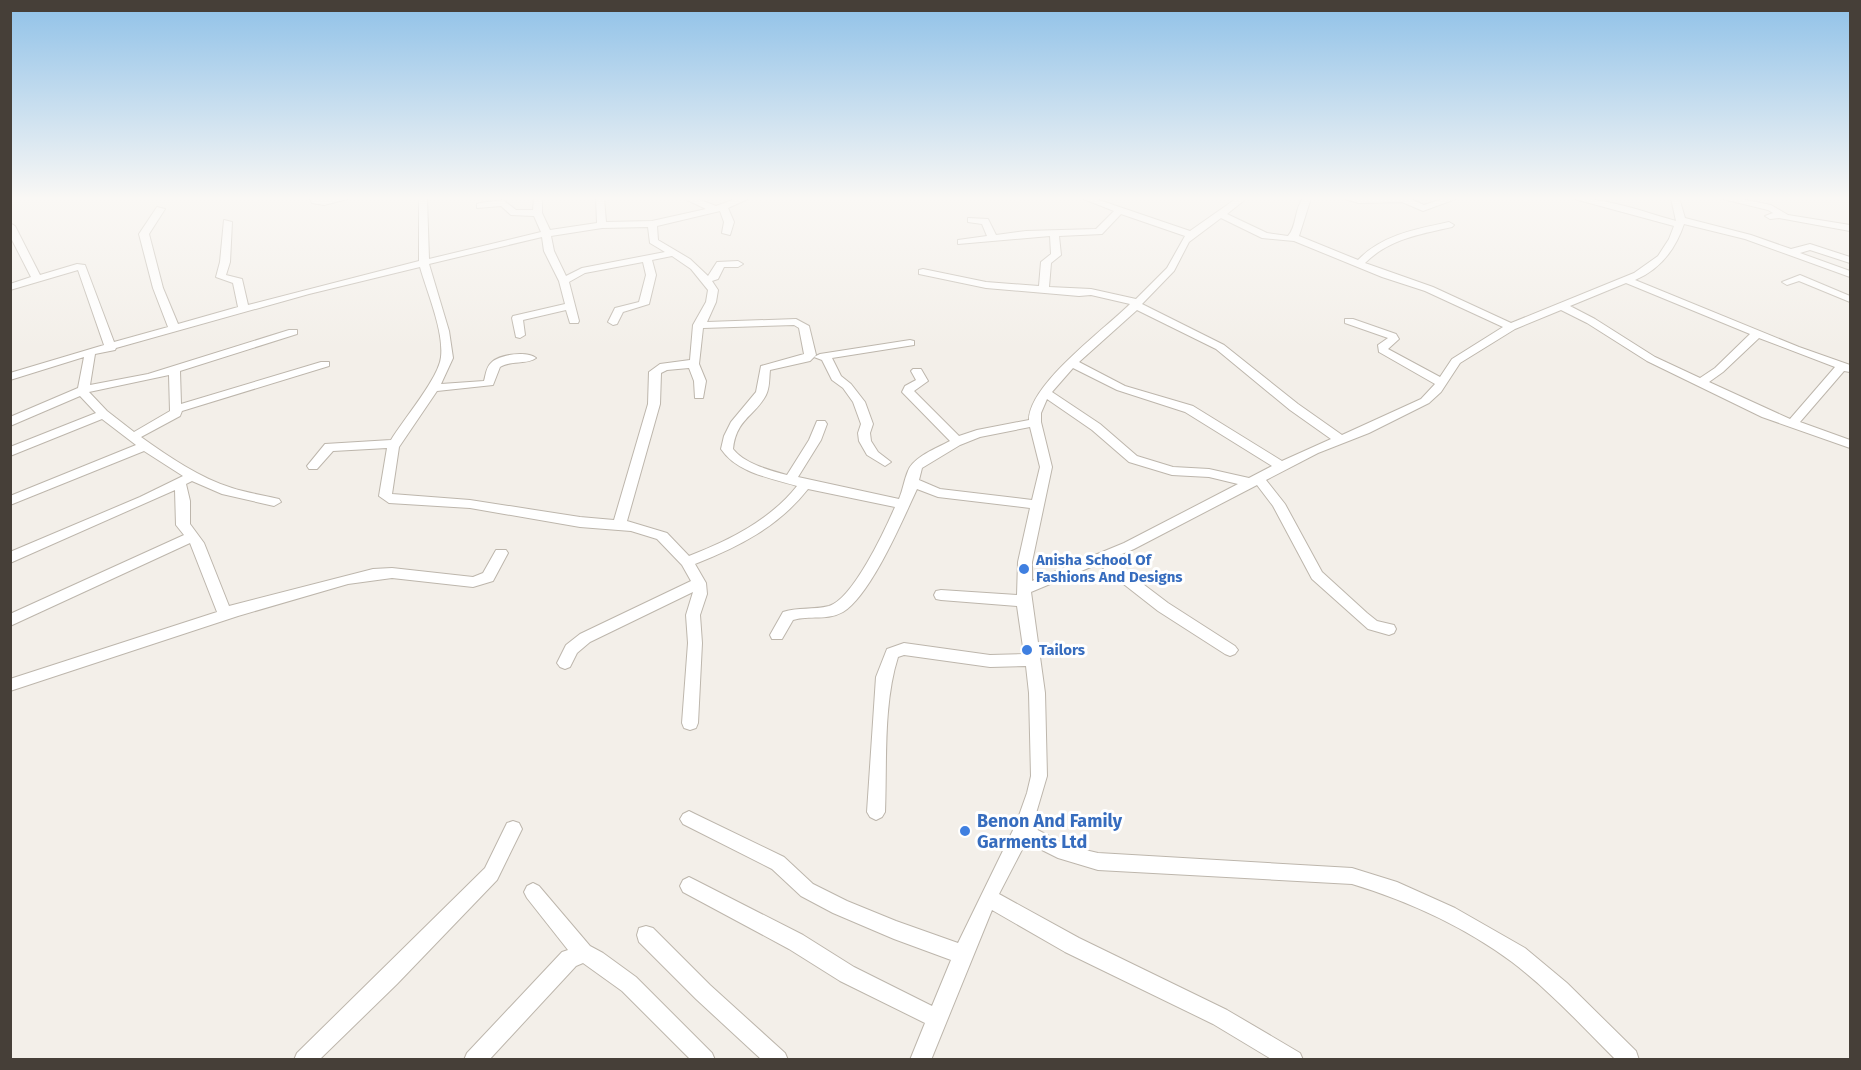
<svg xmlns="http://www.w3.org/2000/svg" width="1861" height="1070" font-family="'Fira Sans',sans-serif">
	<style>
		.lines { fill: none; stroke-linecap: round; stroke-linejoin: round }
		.minor-casing { stroke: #bdb6ac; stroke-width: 2 }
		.minor { fill: #fff; fill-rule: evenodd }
		.shop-dot { fill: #3f7fe0; stroke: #fff; stroke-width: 2 }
		.labels { text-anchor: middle; stroke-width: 6; stroke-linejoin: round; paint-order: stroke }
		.shop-label { font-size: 15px; font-weight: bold; fill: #366cbe; stroke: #fff; text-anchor: start }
		.near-shop-label { font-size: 18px; font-weight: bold; fill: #366cbe; stroke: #fff; text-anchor: start }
	</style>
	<rect width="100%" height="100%" fill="#f3efe9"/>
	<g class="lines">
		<!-- minor casing -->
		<g class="minor-casing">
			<g id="minor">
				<polygon points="309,198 351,198 324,205 312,203"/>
				<path d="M419 198H427L429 259 541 232 534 216 511 215 501 206 477 208V204L480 203 503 200 516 210H533L534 198H542V213L550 230 597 223 596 198H604L606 222 652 221 706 209 683 198H695L716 206 738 198H750L728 208 734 222 730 235 722 233 724 222 720 211 657 226 658 240 690 259 708 276 717 262 738 261 743 264 738 267H724L718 279 712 281 718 290 716 302 707 322 796 319 809 326 816 355 810 361 770 370C769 378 770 387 766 395 755 416 736 419 733 449 745 464 769 470 787 475L809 440 817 421H825L827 424 821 440 798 477 899 499C903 490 904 480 908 471 913 457 937 448 950 441L902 392 905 386 916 380 911 371 913 369H921L928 381 914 391 959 436 977 430 1029 420C1029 384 1105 329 1130 304L1091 295 1079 296 986 288 919 274V270L923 269 986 282 1039 286 1041 262 1051 254 1050 236 958 244V240L987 236 982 224 968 222V218L988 219 996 235 1026 231 1096 229 1114 211 1081 198H1093L1190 231 1237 198H1247L1227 214 1267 233 1288 236C1297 226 1294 210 1303 198H1311L1299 236 1358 260C1382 235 1416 229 1449 222L1454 225 1452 227C1421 234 1389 239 1365 263L1433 287 1511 323 1634 273 1658 256 1669 239 1674 226 1571 198C1607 198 1641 211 1676 221L1671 198H1679L1685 218 1751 235 1791 249 1810 244 1850 257V263L1810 250 1800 253 1850 271V277L1745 239 1684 224C1676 248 1661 269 1635 280L1799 347 1850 365V372L1844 371 1800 422 1850 440V448L1762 417 1647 361 1587 323 1561 310 1515 329 1460 363 1441 392 1429 403 1369 433 1318 453 1266 480 1285 504 1322 572 1367 613 1377 621 1394 625 1396 629 1394 633 1389 635 1368 629 1312 579 1273 506 1257 485 1134 549 1110 559 1168 603 1235 646 1238 650 1235 654 1230 656 1225 654 1158 611 1098 564 1031 592 1045 693 1047 776 1032 827 1068 846 1098 853 1352 868 1397 882 1455 908 1525 948 1567 983 1636 1051 1639 1060H1616C1582 1026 1550 991 1512 962 1465 927 1408 901 1352 884L1098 870 1058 858 1026 842 999 894 1079 938 1227 1010 1300 1053 1303 1060H1273L1213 1024 1065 952 992 910 931 1060H910L925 1023 840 981 789 949 683 892 680 886 683 880 689 877 695 880 803 935 854 967 932 1006 951 960 894 939 833 913 801 896 772 869 683 824 680 819 683 814 689 811 695 814 784 857 813 884 847 901 896 921 958 943 1016 824 1027 793 1031 776 1029 693 1026 666 990 667 904 655 898 657C883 704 887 762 885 812L882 817 876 820 870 817 867 812 876 677 887 649 904 643 990 655 1024 654 1017 606 941 600 936 599 934 595 936 591 941 590 1017 595 1018 562 1030 508 938 497 917 489C903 519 871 595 843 612 827 621 810 615 793 620L782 639H772L770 635 783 612C798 607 814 610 829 606 853 599 885 530 895 507L808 489C779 526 739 547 695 564L706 583 707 594 700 615 702 643 698 723 696 728 690 730 684 728 682 723 688 643 686 615 693 592 590 642 577 653 570 667 565 669 560 667 557 663 566 645 580 634 691 581 682 565 657 539 631 531 580 527 470 508 389 503 379 496 387 448 333 451 317 469H309L307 466 325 444 391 440C403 420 439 378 441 357 444 331 427 292 420 267L309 294 116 348 115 350 95 354 90 385 148 374 289 330H297V334L180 371 181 404 321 362H329V366L182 411 180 416 141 437C169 457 200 478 232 488 247 493 263 495 279 499L281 502 274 506 222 494 192 481 186 484 190 501V524L204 543 229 606 373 569 392 568 473 577 483 573 496 550H506L508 553 493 581 473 587 392 578 348 584 238 616 10 691V679L217 612 190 543 10 626V614L184 535 176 525 175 490 10 563V552L140 497 183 476 144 451 10 505V496L136 445 102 419 10 456V447L96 413 80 396 10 426V417L78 388 84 357 10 380V373L104 345 78 270 10 290V284L31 277 10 236V223L15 226 40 275 77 264 85 265 114 342 168 327 153 288 139 234 157 207 165 209 149 234 163 288 178 324 238 307 233 283 216 277 220 262 224 220 232 222 230 262 226 275 242 279 248 305 419 261ZM1121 214 1185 236 1167 268 1136 299 1091 289 1049 287 1051 263 1061 255 1059 236 1102 234ZM1221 218 1262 238 1294 241 1382 277 1425 291 1503 327 1452 359 1440 377 1388 349 1399 339 1396 334 1353 319H1345V323L1388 338 1378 345 1379 352 1435 384 1421 399 1342 435 1298 404 1224 345 1142 304 1174 271 1189 242ZM648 227 650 243 665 252 582 268 566 276 554 251 551 236 602 228ZM542 237 544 251 559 281 565 304 513 316 512 318 516 337 520 338 525 335 523 320 566 310 570 323H578L579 321 569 282 585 273 643 262 646 275 639 302 615 308 608 322 613 325 617 324 623 312 649 304 656 275 652 260 672 256 691 269 708 290 706 302 693 325 690 360 660 364 649 372 648 404 614 520 580 517 470 500 392 494 399 447 437 391 493 385 500 367C511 360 526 365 536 358 527 351 501 354 492 362 486 367 486 374 484 381L441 384 453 358 449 331 429 264ZM1626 283 1750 334 1715 368 1700 378 1655 357 1595 319 1570 306ZM1137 310 1216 349 1290 410 1331 439 1282 461 1193 406 1125 386 1079 362ZM794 325 799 328 804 354 761 366 756 392 731 422 724 436 721 449C737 473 771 478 797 486 770 520 730 540 689 556L667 533 627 521 660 404 661 373 667 370 689 368 694 381 695 398H703L706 381 699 364 703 328ZM1759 338 1835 367 1790 419 1709 382 1723 372ZM1073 368 1117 390 1185 412 1272 466 1249 478 1209 469 1173 467 1137 456 1100 424 1052 392ZM169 375 170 411 134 432 107 411 89 392ZM1047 399 1092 430 1129 462 1172 475 1209 477 1238 484 1124 543 1032 581V562L1052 467 1041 422V413ZM1030 427 1040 467 1032 500 940 489 919 480 922 468 960 445 980 437Z"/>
				<polygon points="1341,198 1408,198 1424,205 1445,198 1458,198 1423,211 1402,202 1359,203"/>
				<polygon points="1719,198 1736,198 1771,205 1788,215 1850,225 1850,231 1779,218 1770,219 1765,216 1773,213 1768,210"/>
				<polygon points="1800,275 1850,296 1850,302 1799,281 1787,285 1782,282"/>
				<polygon points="910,340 914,341 914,345 832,358 841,376 851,384 865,402 873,424 870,433 871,441 878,452 891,462 885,466 867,455 859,441 858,433 861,424 853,402 843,388 832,380 822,360 814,357 820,354"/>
				<polygon points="513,821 519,823 522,829 497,880 397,984 319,1060 294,1060 297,1053 485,868 507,823"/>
				<polygon points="533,883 539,886 590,946 603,953 636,977 712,1053 715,1060 691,1060 622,991 583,963 576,966 489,1060 464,1060 467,1053 562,952 568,950 527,898 524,892 527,886"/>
				<polygon points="646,926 653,928 710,985 785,1053 788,1060 762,1060 696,999 639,942 637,935 639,928"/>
			</g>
		</g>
		<!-- minor -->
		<use href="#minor" class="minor"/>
	</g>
	<!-- sky -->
	<linearGradient id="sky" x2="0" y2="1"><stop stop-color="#8fc1e8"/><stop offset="0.57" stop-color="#faf8f5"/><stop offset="1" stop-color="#faf8f5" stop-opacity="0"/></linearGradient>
	<rect width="1861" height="348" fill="url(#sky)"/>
	<!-- markers -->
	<g class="shop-dot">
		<circle cx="1024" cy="569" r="6"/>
		<circle cx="1027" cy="650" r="6"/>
		<circle cx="965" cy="831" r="6"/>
	</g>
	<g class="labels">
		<!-- shop labels -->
		<g class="shop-label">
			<text x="1036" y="565">Anisha School Of<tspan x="1036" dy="17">Fashions And Designs</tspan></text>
			<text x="1039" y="655">Tailors</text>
		</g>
		<!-- near-shop labels -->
		<g class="near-shop-label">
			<text x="977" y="827">Benon And Family<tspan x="977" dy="21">Garments Ltd</tspan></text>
		</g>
	</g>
	<!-- border -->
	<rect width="1861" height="1070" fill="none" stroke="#463f38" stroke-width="24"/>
</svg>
